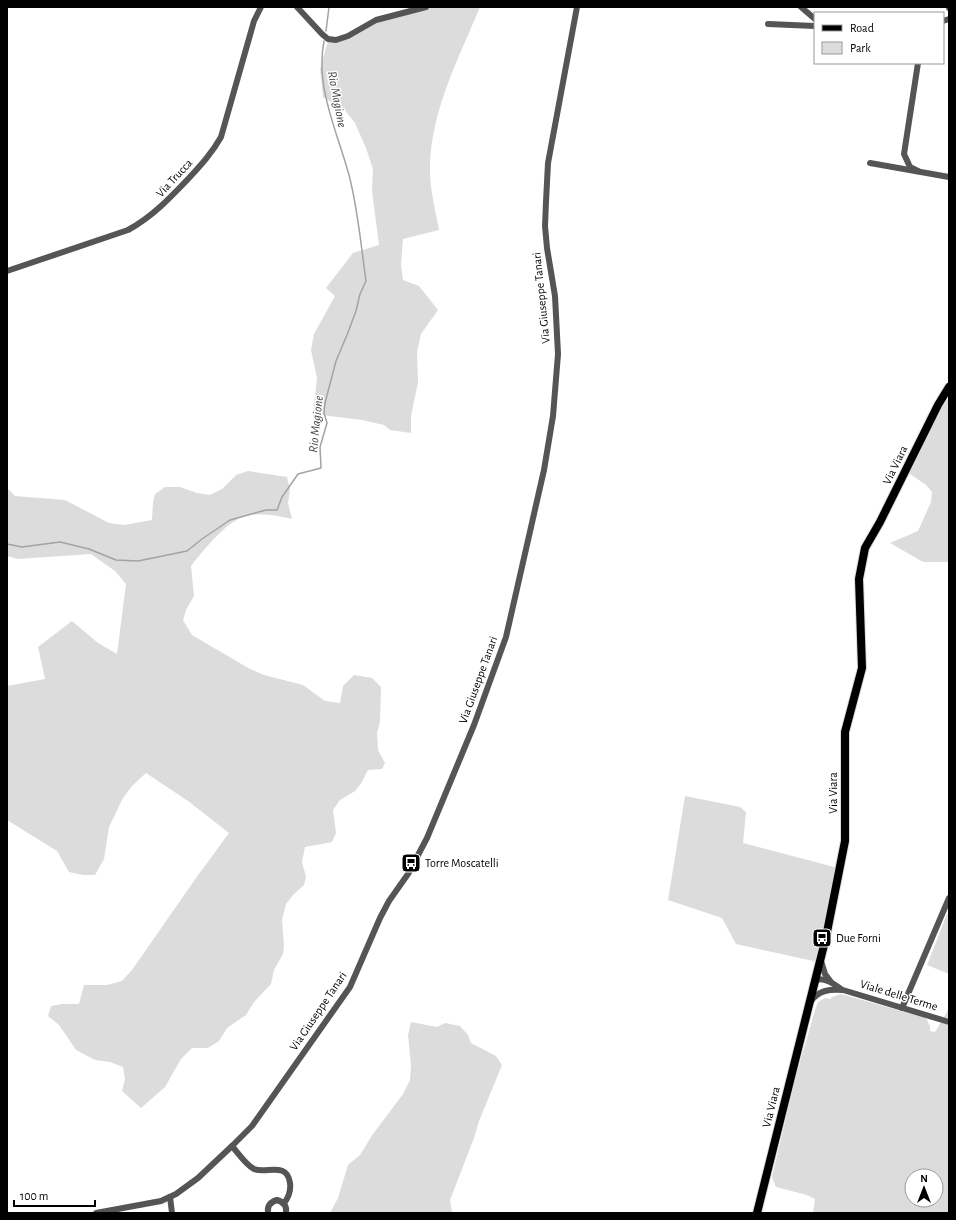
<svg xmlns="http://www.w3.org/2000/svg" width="956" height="1220" font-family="'Alegreya Sans',sans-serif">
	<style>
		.green { fill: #dcdcdc; fill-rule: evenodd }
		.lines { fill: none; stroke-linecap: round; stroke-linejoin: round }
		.stream { stroke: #a3a3a3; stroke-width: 1.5 }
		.major-casing { stroke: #dbdbdb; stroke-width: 10 }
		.minor { stroke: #555; stroke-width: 6 }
		.major { stroke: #000; stroke-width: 8 }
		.labels { text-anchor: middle; stroke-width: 3; stroke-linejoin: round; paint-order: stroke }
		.street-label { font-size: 12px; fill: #000; stroke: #fff }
		.poi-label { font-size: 12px; fill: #000; stroke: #fff; text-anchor: start }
		.water-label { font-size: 13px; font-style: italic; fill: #444; stroke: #fff }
	</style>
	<rect width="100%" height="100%" fill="#fff"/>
	<!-- green -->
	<g class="green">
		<path d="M424 7H480C458 60 429 114 430 173 430 189 436 213 439 230L403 239 401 265 403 280 419 286 438 310 421 334 417 352 418 382 411 416V433L390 430 384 425 362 420 313 414 317 378 311 350 314 334 335 296 326 288 353 253 379 245 372 191 373 169 366 148 355 123 344 109 323 97 320 69 328 41 344 35 377 17Z"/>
		<polygon points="938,398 949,400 949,562 923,562 890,543 918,531 931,502 932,492 926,485 903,469"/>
		<path d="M248 471 287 477 290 489 288 503 292 519C276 515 259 512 243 517 225 523 203 551 191 566L194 596 186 610 183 620 192 635 250 669 264 675 303 685 325 701 340 703 343 686 354 675 372 678 381 687 380 721 377 733 378 750 385 763 382 769 368 770 362 782 355 791 340 800 333 810 336 833 332 842 305 847 302 862 306 877 304 885 293 895 286 904 282 920 284 946 283 954 274 970 271 984 254 1002 246 1015 227 1028 219 1041 208 1048H192L181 1059 165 1087 141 1108 122 1091 125 1079 123 1067 110 1062 95 1060 76 1050 59 1025 48 1016 51 1006 63 1004H79L84 985H107L122 981 132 970 196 878 229 833 188 801 146 773 132 786 123 798 109 827 104 859 95 875H83L69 872 57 851 7 820V686L45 679 38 647 72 621 98 643 117 654 126 584 115 571 91 554 18 559 7 556V488L15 496 65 500 109 523 124 525 152 520 153 503 155 494 165 487H180L197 493 210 495 222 489 236 475Z"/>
		<polygon points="685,796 740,807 746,812 743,843 842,869 818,962 736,944 722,918 668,900"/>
		<polygon points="947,914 949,915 949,974 927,965"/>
		<path d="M841 994 926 1018 930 1026V1031L935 1032 947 1012 949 1005V1213H813L815 1199 807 1195 776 1187 772 1177 795 1080 815 1010 818 1002 825 998 831 999 832 997ZM912 1176H936V1200H912Z"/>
		<polygon points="411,1022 437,1027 445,1023 460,1026 468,1035 471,1043 496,1056 502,1065 479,1121 474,1138 450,1200 452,1213 330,1213 338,1198 348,1165 360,1155 373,1134 403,1094 410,1080 411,1065 408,1035"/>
	</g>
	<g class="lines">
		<!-- stream -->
		<g class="stream">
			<polyline points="326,31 329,7"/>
			<path d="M7 544 22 547 60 542 89 549 116 560 138 561 187 551 202 539 230 520 266 510H277L282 497 298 474 321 468 320 447 327 423 324 413 325 403 336 361 347 335 356 311 360 294 366 281C361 246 358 209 349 175 337 131 315 87 324 41"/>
		</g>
		<!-- major casing -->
		<g class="major-casing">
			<polyline id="major" points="757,1213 826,937 845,841 845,732 862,668 859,579 865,548 880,522 938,405 949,387"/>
		</g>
		<!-- minor -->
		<g class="minor">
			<polyline points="297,7 322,34 328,39 336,40 348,36 376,20 426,7"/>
			<polyline points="801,7 815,19"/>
			<polyline points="949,7 949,8"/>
			<polyline points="943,21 949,19"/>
			<polyline points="768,24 815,26"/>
			<polyline points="918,63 904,154 910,167 918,171"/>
			<polyline points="870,163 949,177"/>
			<path d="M7 271 128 230C152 217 170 198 189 178 201 165 212 153 221 137L254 21 261 7"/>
			<polyline points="821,961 825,974 831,982"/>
			<path d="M815 980C825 977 834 984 841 989"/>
			<path d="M811 1001C819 990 830 989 843 990L949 1022"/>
			<polyline points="902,1008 949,898"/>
			<path d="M232 1146C238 1153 246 1165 254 1169 266 1174 287 1161 290 1183 291 1191 289 1197 284 1203"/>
			<polyline points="170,1197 172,1213"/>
			<polyline points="96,1213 161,1201 176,1194 198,1178 232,1146 252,1126 350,987 380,918 389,901 408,874 427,838 474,725 506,637 544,470 553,416 558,354 555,296 547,248 545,226 546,202 548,163 577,7"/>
			<path d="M268 1213C267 1206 270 1202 277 1200 284 1202 287 1206 286 1213"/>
		</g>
		<!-- major -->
		<use href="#major" class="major"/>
	</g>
	<!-- icons -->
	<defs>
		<g id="bus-square" transform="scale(1)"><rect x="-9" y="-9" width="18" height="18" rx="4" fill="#000" stroke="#fff"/><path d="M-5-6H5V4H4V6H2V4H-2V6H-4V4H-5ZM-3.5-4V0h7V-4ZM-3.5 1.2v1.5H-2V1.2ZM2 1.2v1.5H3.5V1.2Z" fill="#fff"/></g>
	</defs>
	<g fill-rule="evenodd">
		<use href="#bus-square" x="411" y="863"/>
		<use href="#bus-square" x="822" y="938"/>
	</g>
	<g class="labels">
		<!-- street labels -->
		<g class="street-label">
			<text transform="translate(174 178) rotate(-47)" y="4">Via Trucca</text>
			<text transform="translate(541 298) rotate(-96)" y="4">Via Giuseppe Tanari</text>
			<text transform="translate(895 465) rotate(-64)" y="4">Via Viara</text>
			<text transform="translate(478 680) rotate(-70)" y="4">Via Giuseppe Tanari</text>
			<text transform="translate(833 793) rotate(-90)" y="4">Via Viara</text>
			<text transform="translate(899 995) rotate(17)" y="4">Viale delle Terme</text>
			<text transform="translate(318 1011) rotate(-56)" y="4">Via Giuseppe Tanari</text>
			<text transform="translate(771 1107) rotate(-76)" y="4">Via Viara</text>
		</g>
		<!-- poi labels -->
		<g class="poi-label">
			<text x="425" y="867">Torre Moscatelli</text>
			<text x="836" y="942">Due Forni</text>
		</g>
		<!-- water labels -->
		<g class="water-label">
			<text transform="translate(338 99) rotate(79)" y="5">Rio Magione</text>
			<text transform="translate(315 424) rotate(-84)" y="5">Rio Magione</text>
		</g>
	</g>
	<!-- border -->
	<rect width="956" height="1220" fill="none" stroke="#000000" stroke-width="16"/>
	<!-- legend -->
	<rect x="814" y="12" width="130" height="52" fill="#ffffff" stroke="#999999"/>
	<rect x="822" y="25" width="20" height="6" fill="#000000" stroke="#999999"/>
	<text x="850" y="32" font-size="12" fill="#000000">Road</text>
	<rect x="822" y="42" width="20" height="12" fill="#dcdcdc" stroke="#999999"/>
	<text x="850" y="52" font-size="12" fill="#000000">Park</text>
	<!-- north arrow -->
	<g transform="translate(924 1188)"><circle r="19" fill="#ffffff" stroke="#999999"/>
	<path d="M0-3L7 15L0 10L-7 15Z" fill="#000000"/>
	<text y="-6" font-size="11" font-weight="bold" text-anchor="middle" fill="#000000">N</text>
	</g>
	<!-- scale -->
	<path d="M14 1200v6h81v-6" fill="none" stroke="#000000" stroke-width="2"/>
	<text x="20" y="1200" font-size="12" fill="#000000" stroke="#ffffff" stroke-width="3" paint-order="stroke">100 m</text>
</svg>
